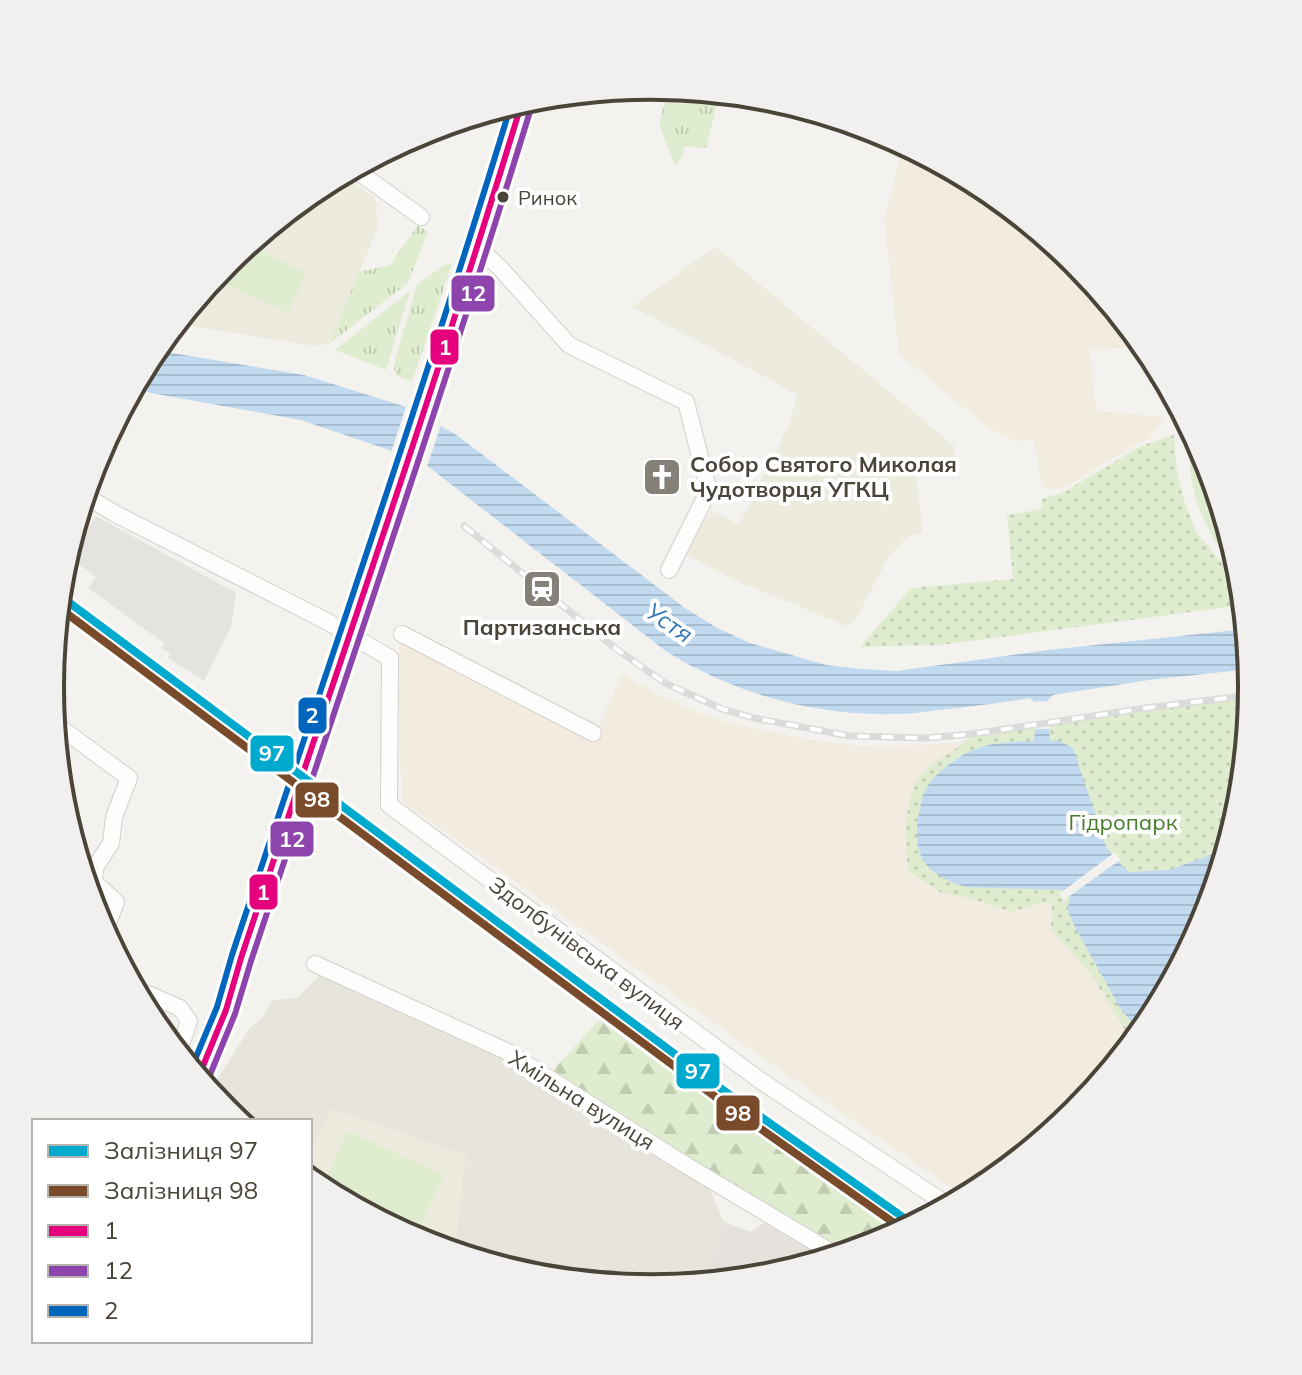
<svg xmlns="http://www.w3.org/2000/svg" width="1302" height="1375" font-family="Mulish,sans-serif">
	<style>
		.residential { fill: #e7e4dc }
		.commercial { fill: #f2ebdf }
		.industrial { fill: #e5e2de }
		.education { fill: #edeade }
		.grass { fill: url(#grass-tufts) }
		.forest { fill: url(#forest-firs) }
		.park { fill: url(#park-dots) }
		.garden { fill: #dfeccf }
		.parking { fill: #e5e3df }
		.water { fill: url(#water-rules) }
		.pier { fill: #f3f2ee }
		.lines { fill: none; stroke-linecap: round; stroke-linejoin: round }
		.minor-casing { stroke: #d1d0cb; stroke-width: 18 }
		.major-casing { stroke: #d5cfbc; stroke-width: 22 }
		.minor { stroke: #fdfdfc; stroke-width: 16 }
		.major { stroke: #f2efe6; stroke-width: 20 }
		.rail-casing { stroke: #dbdbda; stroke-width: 7 }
		.rail { stroke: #fff; stroke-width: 4; stroke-dasharray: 12; stroke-linecap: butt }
		.major-bridge-casing { stroke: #d5cfbc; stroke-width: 22; stroke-linecap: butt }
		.major-bridge { stroke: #f2efe6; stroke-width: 20 }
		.bus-1-casing { stroke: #fff; stroke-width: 12 }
		.bus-2-casing { stroke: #fff; stroke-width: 12 }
		.bus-3-casing { stroke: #fff; stroke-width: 12 }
		.bus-1 { stroke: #e5007d; stroke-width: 6 }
		.bus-2 { stroke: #8e44ad; stroke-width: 6 }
		.bus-3 { stroke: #0065bd; stroke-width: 6 }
		.rail-1-casing { stroke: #fff; stroke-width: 14 }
		.rail-2-casing { stroke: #fff; stroke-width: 14 }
		.rail-1 { stroke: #00a9ce; stroke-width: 8 }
		.rail-2 { stroke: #7a4b2a; stroke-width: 8 }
		.bus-dot { fill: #4a4439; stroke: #fff; stroke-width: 3 }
		.labels { text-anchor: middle; stroke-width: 8; stroke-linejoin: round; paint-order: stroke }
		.bus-label { font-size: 20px; fill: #4a4439; stroke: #fff; text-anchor: start }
		.poi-label { font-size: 22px; font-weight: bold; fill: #4a4439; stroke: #fff; text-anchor: start }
		.park-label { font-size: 22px; fill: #467c2c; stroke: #fff }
		.street-label { font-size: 22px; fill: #4a4439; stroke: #fff }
		.water-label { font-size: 24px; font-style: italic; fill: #3377b5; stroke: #fff }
		.rim { fill: none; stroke: #4a4439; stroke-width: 4 }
		.line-badge { stroke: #fff; stroke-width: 3 }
		.badge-label { font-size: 22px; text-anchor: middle; font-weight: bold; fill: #fff }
	</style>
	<defs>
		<pattern id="grass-tufts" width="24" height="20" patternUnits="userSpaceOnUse" patternTransform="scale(2)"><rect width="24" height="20" fill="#dfeccf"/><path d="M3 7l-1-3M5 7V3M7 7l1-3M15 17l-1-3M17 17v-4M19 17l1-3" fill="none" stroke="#c1ccb2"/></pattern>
		<pattern id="forest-firs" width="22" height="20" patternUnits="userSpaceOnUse" patternTransform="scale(2)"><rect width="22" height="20" fill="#dfeccf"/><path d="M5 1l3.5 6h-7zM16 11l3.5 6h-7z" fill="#c1ccb2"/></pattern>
		<pattern id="park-dots" width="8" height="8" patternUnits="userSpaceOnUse" patternTransform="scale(2)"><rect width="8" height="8" fill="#dfeccf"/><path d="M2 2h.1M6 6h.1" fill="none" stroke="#c1ccb2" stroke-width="1.8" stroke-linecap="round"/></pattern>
		<pattern id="water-rules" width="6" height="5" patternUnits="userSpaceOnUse" patternTransform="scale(2)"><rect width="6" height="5" fill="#c1daef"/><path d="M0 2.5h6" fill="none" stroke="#a7bcce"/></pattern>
	</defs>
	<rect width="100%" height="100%" fill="#f3f2ee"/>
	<!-- residential -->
	<polygon class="residential" points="323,972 504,1054 708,1185 724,1222 702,1283 651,1288 533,1277 454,1253 465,1155 332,1110 310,1152 310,1121 236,1121 226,1112 209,1092 250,1028 261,1019 273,1000 297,998"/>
	<!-- commercial -->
	<g class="commercial">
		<polygon points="902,144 985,188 1076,263 1144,346 1090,350 1096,411 1164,417 1149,439 1138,443 1061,489 1045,489 1041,483 1034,440 1016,441 989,428 899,354 884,217 892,193"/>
		<polygon points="402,637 595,736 622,674 655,693 696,712 732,724 811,740 860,746 923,745 966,742 923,773 908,871 922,879 1011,912 1047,902 1052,903 1051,930 1090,973 1133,1043 1076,1113 985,1187 966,1198 760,1056 402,801 396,657"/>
	</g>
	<!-- industrial -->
	<polygon class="industrial" points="724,1222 751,1232 765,1222 826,1259 768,1277 702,1283"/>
	<!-- education -->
	<g class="education">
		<polygon points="340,175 375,197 378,227 329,344 315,346 184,325 183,315 226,262 317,188"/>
		<polygon points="715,247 954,446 955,460 915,466 923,533 909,535 890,555 854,622 847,626 741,583 685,554 711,510 739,525 790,422 797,395 742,364 632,307"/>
		<polygon points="331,1110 466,1155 454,1253 421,1243 317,1187 310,1181 310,1152"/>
	</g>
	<!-- grass -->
	<g class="grass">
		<path d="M669 88C689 90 704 88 717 104L706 148 684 146 682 157 675 166 659 124Z"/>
		<polygon points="418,225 428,232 408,283 329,344 359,272 390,265"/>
		<polygon points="448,264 452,264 412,382 397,376 394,369 395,360 417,285 444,265"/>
		<polygon points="410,291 386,370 335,350"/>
	</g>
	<!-- forest -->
	<polygon class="forest" points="599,1020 730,1115 902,1232 881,1243 850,1252 689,1159 553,1070"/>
	<!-- park -->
	<g class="park">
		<polygon points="1174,435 1177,473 1185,503 1197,533 1242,587 1244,605 939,645 860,647 911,588 1013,579 1007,515 1042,509 1042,499 1064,492 1141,446"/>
		<path d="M1251 695 1240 805 1206 918 1150 1022 1133 1043 1090 973 1051 930 1052 903 1047 902 1011 912 980 901 940 892 908 871C906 843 902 796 923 773 937 758 959 751 972 734L1146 708Z"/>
	</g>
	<!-- garden -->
	<g class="garden">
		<polygon points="247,245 306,272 288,313 225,284 239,252"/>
		<path d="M1191 428 1206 458 1241 571C1202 538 1183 478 1191 428Z"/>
		<polygon points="348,1131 444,1175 414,1239 321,1189"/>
	</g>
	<!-- parking -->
	<polygon class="parking" points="96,516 236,593 231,627 204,681 168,658 170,654 162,648 164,643 88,588 96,577 69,557"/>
	<!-- water -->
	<path class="water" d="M154 350 304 375 403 406 455 434 685 608 717 628 750 643 826 665 862 669 897 671 1048 650 1246 629 1250 669 1149 680 1053 695 1047 701 1050 741 1058 740 1073 748 1107 849C1116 856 1120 866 1129 872L1169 870 1227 849 1206 918 1150 1022 1141 1033 1120 1008 1075 927 1068 911 1069 897 1062 890 966 887C925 875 911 856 919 813 924 787 930 779 951 763 956 760 961 755 967 753 987 742 1011 742 1034 741L1035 729 1034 702 1030 698C999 703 969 707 938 710 924 712 909 714 895 714 815 716 735 694 667 652L430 468 386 449 301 420 151 393 134 386Z"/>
	<!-- pier -->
	<g class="pier">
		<polygon points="155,348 159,350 142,393 132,390"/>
		<polygon points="407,404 442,422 426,470 390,455"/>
		<polygon points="1048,701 1049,729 1035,729 1033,702"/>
		<polygon points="1115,852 1120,860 1064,900 1059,894"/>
	</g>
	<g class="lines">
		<!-- minor casing -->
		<g class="minor-casing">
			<g id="minor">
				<polyline points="353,168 421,217"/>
				<polyline points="478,247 501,269 569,345 686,402 707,484 704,500 669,570"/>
				<polyline points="90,478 134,386"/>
				<polyline points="84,495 114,513 328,622 390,658 389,805 761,1081 949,1206"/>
				<polyline points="402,634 593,733"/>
				<polyline points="54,723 129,778 114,817 111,843 96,866 93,881 116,902 104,934"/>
				<polyline points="315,964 506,1051 684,1164 838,1256"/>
				<polyline points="134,988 180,1008 189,1021 178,1054"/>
			</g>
		</g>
		<!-- major casing -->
		<g class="major-casing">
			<g id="major">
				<polyline points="435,379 478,247 522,102"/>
				<polyline points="198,1078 226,1010 241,958"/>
			</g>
		</g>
		<!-- minor -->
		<use href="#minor" class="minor"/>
		<!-- major -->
		<use href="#major" class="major"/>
		<!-- rail casing -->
		<g class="rail-casing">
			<g id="rail">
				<polyline points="464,526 615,648 665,683 722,709 754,718 850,736 926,738 972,734 1146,708 1251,695"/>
				<polyline points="58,607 219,727"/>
				<polyline points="314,798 716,1097 904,1230"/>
			</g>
		</g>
		<!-- rail -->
		<use href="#rail" class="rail"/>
		<!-- major-bridge casing -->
		<g class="major-bridge-casing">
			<polyline id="major-bridge" points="241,958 435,379"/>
		</g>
		<!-- major-bridge -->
		<use href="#major-bridge" class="major-bridge"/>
		<!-- bus-1 casing -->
		<g class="bus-1-casing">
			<path id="bus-1" d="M198 1078 226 1010 241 958C336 673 435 389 522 102"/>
		</g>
		<!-- bus-2 casing -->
		<g class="bus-2-casing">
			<path id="bus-2" d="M207 1082 235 1014 251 961C346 676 444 392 532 105"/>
		</g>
		<!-- bus-3 casing -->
		<g class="bus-3-casing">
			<path id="bus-3" d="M191 1069 217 1007 232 955C326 672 424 390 511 105"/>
		</g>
		<!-- bus-1 -->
		<use href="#bus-1" class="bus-1"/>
		<!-- bus-2 -->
		<use href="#bus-2" class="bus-2"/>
		<!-- bus-3 -->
		<use href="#bus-3" class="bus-3"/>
		<!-- rail-1 casing -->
		<g class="rail-1-casing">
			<polyline id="rail-1" points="59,595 723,1090 914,1225"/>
		</g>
		<!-- rail-2 casing -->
		<g class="rail-2-casing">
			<polyline id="rail-2" points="58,607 717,1098 904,1230"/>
		</g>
		<!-- rail-1 -->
		<use href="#rail-1" class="rail-1"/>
		<!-- rail-2 -->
		<use href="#rail-2" class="rail-2"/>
	</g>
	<!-- icons -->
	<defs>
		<g id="church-square" transform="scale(2)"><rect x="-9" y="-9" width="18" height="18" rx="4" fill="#858178" stroke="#fff"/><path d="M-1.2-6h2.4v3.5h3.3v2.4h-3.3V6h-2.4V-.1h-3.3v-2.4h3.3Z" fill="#fff"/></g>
		<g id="station-square" transform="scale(2)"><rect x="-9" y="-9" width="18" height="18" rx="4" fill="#858178" stroke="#fff"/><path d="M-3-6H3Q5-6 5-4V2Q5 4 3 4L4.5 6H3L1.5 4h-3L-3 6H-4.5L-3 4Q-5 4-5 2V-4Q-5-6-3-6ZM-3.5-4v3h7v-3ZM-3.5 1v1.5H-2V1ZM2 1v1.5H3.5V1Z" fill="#fff"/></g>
	</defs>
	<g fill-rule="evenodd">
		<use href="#church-square" x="662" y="477"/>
		<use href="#station-square" x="542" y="589"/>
	</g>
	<!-- markers -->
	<circle class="bus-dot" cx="503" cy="197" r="7"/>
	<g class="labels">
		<!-- bus labels -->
		<g class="bus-label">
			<text x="518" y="205">Ринок</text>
		</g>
		<!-- poi labels -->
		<g class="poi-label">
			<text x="690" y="472">Собор Святого Миколая<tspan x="690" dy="25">Чудотворця УГКЦ</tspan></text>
			<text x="542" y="635" text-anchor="middle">Партизанська</text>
		</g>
		<!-- park labels -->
		<g class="park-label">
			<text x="1123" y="830">Гідропарк</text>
		</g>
		<!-- street labels -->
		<g class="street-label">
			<text transform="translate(587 953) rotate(37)" y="8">Здолбунівська вулиця</text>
			<text transform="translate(582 1100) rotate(32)" y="8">Хмільна вулиця</text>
		</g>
		<!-- water labels -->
		<g class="water-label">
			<text transform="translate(669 623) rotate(34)" y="8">Устя</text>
		</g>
	</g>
	<!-- crop -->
	<path d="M0 0H1302V1375H0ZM64 687a587 587 0 1 1 1174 0a587 587 0 1 1-1174 0Z" fill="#f1f0ef" fill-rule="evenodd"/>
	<path class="rim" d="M64 687a587 587 0 1 1 1174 0a587 587 0 1 1-1174 0Z"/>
	<g class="line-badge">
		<rect x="450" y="274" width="46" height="39" rx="8" fill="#8e44ad"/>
		<rect x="429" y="328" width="31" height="38" rx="8" fill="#e5007d"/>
		<rect x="297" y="696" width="31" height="39" rx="8" fill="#0065bd"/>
		<rect x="249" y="734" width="46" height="39" rx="8" fill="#00a9ce"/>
		<rect x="294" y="781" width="46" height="38" rx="8" fill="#7a4b2a"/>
		<rect x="269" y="820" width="46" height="38" rx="8" fill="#8e44ad"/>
		<rect x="248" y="873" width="31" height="38" rx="8" fill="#e5007d"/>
		<rect x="675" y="1052" width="46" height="38" rx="8" fill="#00a9ce"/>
		<rect x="715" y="1094" width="46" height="38" rx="8" fill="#7a4b2a"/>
	</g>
	<g class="badge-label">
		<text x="473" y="301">12</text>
		<text x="445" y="355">1</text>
		<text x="312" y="723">2</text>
		<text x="272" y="761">97</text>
		<text x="317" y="807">98</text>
		<text x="292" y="847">12</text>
		<text x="263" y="900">1</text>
		<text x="698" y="1079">97</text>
		<text x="738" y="1121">98</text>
	</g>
	<!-- legend -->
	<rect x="32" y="1119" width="280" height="224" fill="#ffffff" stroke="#b7b4b0" stroke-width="2"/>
	<rect x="48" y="1145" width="40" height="12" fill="#00a9ce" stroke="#b7b4b0" stroke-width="2"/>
	<text x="104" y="1159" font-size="24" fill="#4a4439">Залізниця 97</text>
	<rect x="48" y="1185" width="40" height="12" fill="#7a4b2a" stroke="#b7b4b0" stroke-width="2"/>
	<text x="104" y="1199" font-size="24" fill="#4a4439">Залізниця 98</text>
	<rect x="48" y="1225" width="40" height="12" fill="#e5007d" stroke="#b7b4b0" stroke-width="2"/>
	<text x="104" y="1239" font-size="24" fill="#4a4439">1</text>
	<rect x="48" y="1265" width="40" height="12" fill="#8e44ad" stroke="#b7b4b0" stroke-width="2"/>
	<text x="104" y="1279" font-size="24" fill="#4a4439">12</text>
	<rect x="48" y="1305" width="40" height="12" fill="#0065bd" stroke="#b7b4b0" stroke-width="2"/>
	<text x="104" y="1319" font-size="24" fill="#4a4439">2</text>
</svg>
